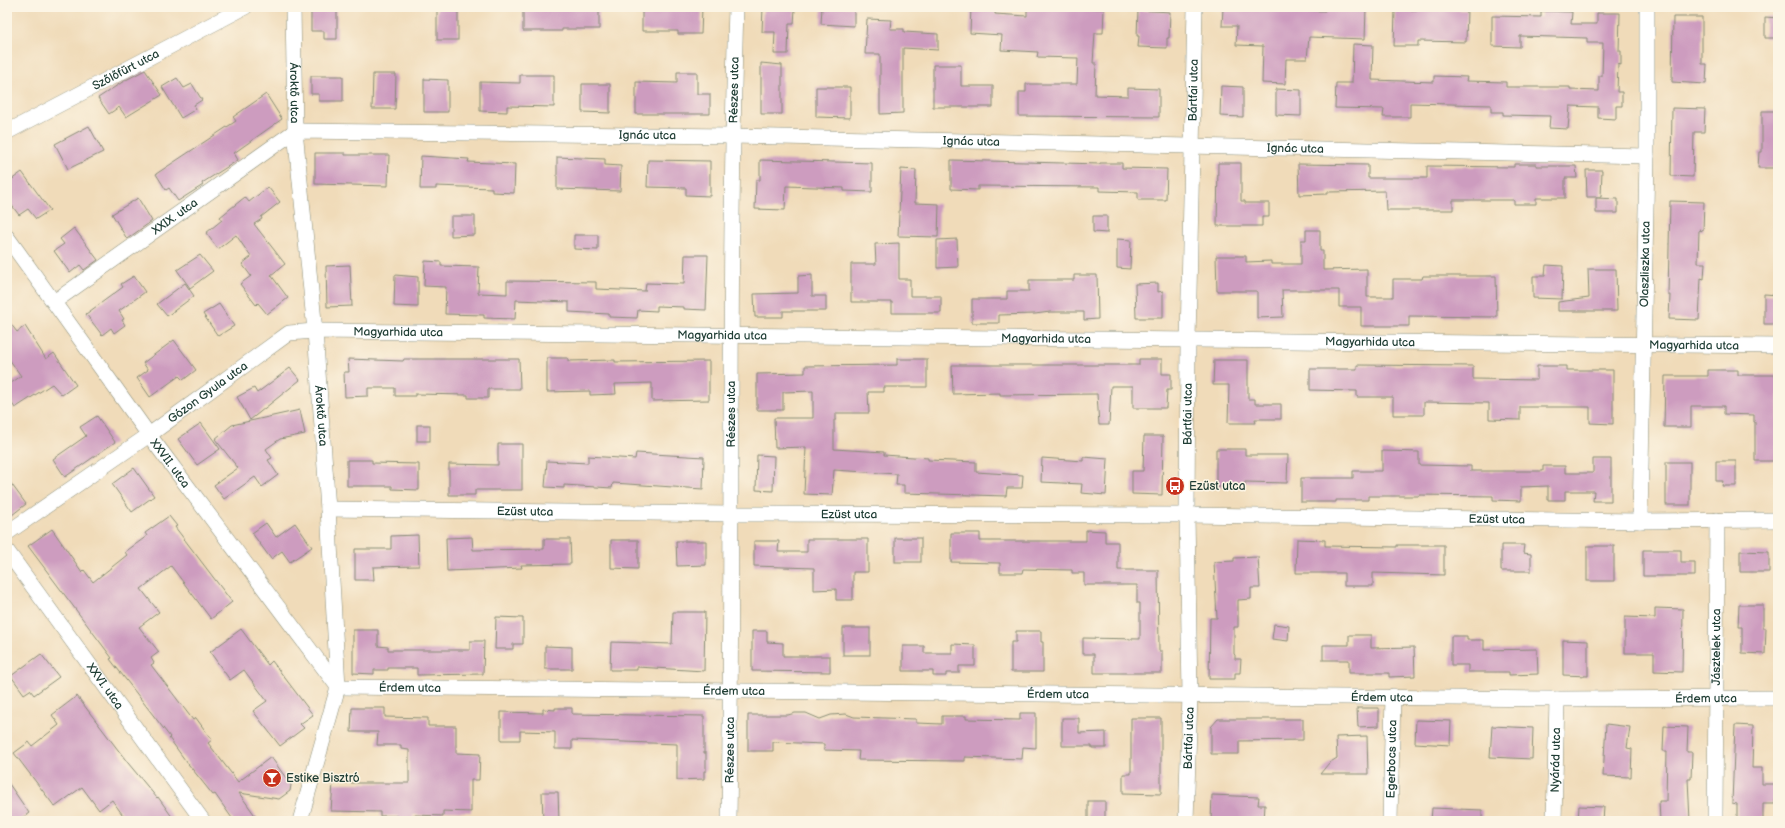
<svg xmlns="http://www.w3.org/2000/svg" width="1785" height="828" font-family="'Balsamiq Sans',sans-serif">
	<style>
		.building { fill: #cd9cbf }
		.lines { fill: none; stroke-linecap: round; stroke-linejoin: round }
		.street-casing { stroke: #888c76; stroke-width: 16 }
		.street { stroke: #fff; stroke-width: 15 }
		.labels { text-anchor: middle; stroke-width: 3; stroke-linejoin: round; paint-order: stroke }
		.street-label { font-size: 12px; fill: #1f3d34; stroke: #fcf5e5 }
		.poi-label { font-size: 12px; fill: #1f3d34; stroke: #fcf5e5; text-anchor: start }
	</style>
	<rect width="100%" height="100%" fill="#fcf5e5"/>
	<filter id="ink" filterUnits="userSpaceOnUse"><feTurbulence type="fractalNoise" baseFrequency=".025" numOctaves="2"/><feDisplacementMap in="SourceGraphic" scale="8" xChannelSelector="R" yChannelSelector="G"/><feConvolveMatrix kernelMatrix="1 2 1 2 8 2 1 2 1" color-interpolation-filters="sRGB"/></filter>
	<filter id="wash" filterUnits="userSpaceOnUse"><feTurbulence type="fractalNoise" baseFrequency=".012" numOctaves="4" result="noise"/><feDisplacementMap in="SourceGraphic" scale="16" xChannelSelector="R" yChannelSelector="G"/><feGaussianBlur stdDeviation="0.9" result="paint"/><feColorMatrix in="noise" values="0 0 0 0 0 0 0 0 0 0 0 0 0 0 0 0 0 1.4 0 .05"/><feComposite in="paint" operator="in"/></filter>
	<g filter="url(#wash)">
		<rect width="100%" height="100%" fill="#f0dbb9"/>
		<g id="blocks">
			<!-- building -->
			<g class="building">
				<polygon points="311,7 337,7 337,39 324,39 324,31 311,31"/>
				<rect x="437" y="7" width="21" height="33"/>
				<polygon points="531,7 599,7 599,29 562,29 562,31 523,31 523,8 531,9"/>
				<polygon points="642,7 702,7 701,34 678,34 678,31 642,31"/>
				<polygon points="763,7 795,9 794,24 789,24 788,54 774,54 775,32 762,32"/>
				<polygon points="822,7 854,7 854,26 821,24"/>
				<polygon points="971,7 995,7 995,14 1027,16 1027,7 1104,9 1103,33 1095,33 1093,63 1096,63 1095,95 1128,96 1128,88 1159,89 1159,117 1019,116 1019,92 1026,92 1026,84 1077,84 1078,58 1037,57 1038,52 1001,50 1002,35 970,33"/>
				<polygon points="1223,8 1325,11 1325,8 1366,9 1365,39 1309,37 1307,59 1286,59 1285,84 1262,83 1263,46 1236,45 1237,26 1222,26"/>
				<polygon points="1138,10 1170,12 1169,38 1167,38 1167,48 1138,47 1139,36 1137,36"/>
				<polygon points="1395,10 1467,10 1466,42 1418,41 1418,46 1394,46"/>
				<polygon points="1541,11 1572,12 1571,24 1597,24 1597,13 1620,13 1619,51 1621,51 1621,65 1618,64 1617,92 1622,92 1622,106 1616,106 1616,119 1598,118 1598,107 1570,106 1568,129 1549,128 1550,116 1503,115 1503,112 1491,112 1491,105 1410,103 1410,117 1383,117 1384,109 1335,108 1336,83 1352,83 1353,44 1373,45 1372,80 1434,82 1434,76 1467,77 1466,81 1506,82 1506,87 1570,87 1570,90 1599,91 1599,76 1602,76 1603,43 1587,43 1587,38 1520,36 1520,47 1492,46 1492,16 1541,17"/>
				<polygon points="1673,17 1702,17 1702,64 1707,64 1706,84 1672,82"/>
				<polygon points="1765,17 1778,18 1778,38 1765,38"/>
				<polygon points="867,19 891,20 890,29 904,29 904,32 938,34 938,50 903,48 903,113 880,114 880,54 865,54"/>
				<polygon points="761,63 782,65 782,114 761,114"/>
				<polygon points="933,65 961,65 961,86 993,86 993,107 933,107"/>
				<polygon points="145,70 162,95 126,117 119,107 109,114 98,98 124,81"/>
				<polygon points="677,72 697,72 697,94 710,94 710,114 636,114 636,82 677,83"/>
				<polygon points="373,74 396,74 395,109 372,109"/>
				<polygon points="520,75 554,75 554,107 507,106 507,112 480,111 480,82 520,83"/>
				<polygon points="311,76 343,76 343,101 319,101 319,94 311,94"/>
				<polygon points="177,78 184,88 192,84 202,100 194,105 196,109 181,118 162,87"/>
				<polygon points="424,79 448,80 448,112 424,112"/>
				<polygon points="582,84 610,84 610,113 582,112"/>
				<polygon points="1221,86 1243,87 1243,117 1220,116"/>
				<polygon points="816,87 850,87 850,118 816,117"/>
				<polygon points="1276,89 1301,90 1301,116 1276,115"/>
				<polygon points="266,94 282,119 234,153 238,160 202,183 203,185 178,201 169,188 166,190 156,174 236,121 233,117"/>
				<polygon points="1672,108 1705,109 1704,132 1694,132 1693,177 1671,176"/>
				<polygon points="1762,111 1778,111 1778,168 1758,168 1759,152 1762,152"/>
				<polygon points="89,126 103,152 68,169 55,144"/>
				<polygon points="315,153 345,153 345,155 389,155 388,186 315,184"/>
				<polygon points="421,156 469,159 468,162 515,164 514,193 492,192 492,188 436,186 436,189 420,189"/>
				<polygon points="557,157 605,159 605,165 621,166 620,191 557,189"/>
				<polygon points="648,160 710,161 710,196 686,195 686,188 647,187"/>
				<polygon points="760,160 872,163 872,192 844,191 844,188 786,186 785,210 755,209 756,180 760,180"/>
				<polygon points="951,160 1100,164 1100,163 1122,163 1122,168 1167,169 1166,200 1138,200 1138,192 1099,191 1099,187 978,186 978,190 951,189"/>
				<polygon points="1218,163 1241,163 1241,201 1245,201 1245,203 1269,203 1269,217 1262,217 1262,226 1217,226"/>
				<polygon points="1298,164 1368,165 1368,178 1427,178 1427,166 1514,167 1514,164 1536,164 1536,166 1576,166 1577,178 1565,178 1565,198 1536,198 1536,204 1514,204 1514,200 1453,200 1453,210 1386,210 1385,191 1328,192 1328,194 1299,195"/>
				<polygon points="901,169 916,170 915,203 939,204 938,237 898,236"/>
				<polygon points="1586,170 1602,170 1601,197 1587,197"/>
				<polygon points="22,172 50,210 36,219 28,209 19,215 7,199 7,183"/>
				<polygon points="268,187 280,202 261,217 262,219 254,224 285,264 271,275 288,298 267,314 258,303 256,305 240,284 251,276 242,264 251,257 236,235 218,249 206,233 222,220 220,217 245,197 249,202"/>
				<polygon points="138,198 152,221 127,239 112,214"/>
				<polygon points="1596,198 1618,199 1618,213 1596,213"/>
				<polygon points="1670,201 1704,202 1703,231 1699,230 1698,263 1705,263 1704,279 1701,278 1699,320 1669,319 1670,295 1668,295"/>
				<polygon points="451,216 475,216 475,235 451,236"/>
				<polygon points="1093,216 1107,216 1107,233 1093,232"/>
				<polygon points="74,228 98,260 84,270 80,265 70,273 54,251 64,244 60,239"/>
				<polygon points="1306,230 1320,230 1320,251 1323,251 1323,270 1367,269 1367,297 1393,297 1393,279 1422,279 1423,276 1496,276 1497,317 1409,316 1409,326 1361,326 1361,307 1339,307 1339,290 1282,290 1283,317 1257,318 1257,291 1217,291 1216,256 1246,256 1246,262 1271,261 1271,264 1301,264 1301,240 1306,240"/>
				<polygon points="574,235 598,235 598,250 574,249"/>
				<polygon points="957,239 958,267 937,268 937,240"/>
				<polygon points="1117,239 1131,240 1130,269 1117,268"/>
				<polygon points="899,243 899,279 910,279 910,296 941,296 941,313 892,313 892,302 851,302 851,264 876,264 875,244"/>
				<polygon points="200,255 213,271 190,288 177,270"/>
				<polygon points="685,255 708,255 706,310 684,309 684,307 657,306 657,311 638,310 637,318 609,317 609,314 569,312 569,302 516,300 515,319 484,318 484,315 445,314 446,287 424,286 425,261 441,262 441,266 479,267 478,293 507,294 507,281 596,282 596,289 645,291 646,283 684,284"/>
				<polygon points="350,265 352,306 327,307 326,266"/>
				<polygon points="1546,265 1563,266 1562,299 1533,298 1533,276 1545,276"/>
				<polygon points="1588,269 1616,269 1617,311 1558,311 1558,302 1589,298"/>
				<polygon points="395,275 418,277 418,307 394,306"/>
				<polygon points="812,275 812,296 826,296 826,311 783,311 783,317 755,317 754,294 798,293 798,276"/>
				<polygon points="1074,275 1097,275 1098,319 1084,320 1084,312 1050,312 1035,314 999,315 999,323 972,323 972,299 1007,299 1007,291 1029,291 1029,280 1074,280"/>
				<polygon points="134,276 145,292 119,311 124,319 122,320 125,325 114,333 111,328 102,335 86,314 123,287 121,284"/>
				<polygon points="185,283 194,296 167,316 157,304"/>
				<polygon points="1158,283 1158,292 1163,291 1163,318 1136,318 1135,284"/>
				<polygon points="1764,294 1778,295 1778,324 1764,324"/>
				<polygon points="219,304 234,326 218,336 203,314"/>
				<polygon points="7,319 17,332 25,326 46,359 54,353 76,385 62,395 52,384 15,408 7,396 7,386 21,376 7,356"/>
				<polygon points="174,340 196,370 183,380 179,376 150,397 137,378 148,370 143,363"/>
				<polygon points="547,358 568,358 568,361 615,360 615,362 709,361 709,400 652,401 652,383 615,384 616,394 590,395 590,391 547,392"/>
				<polygon points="348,359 403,361 404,359 519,359 520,389 488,389 488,398 468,398 468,395 415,394 415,396 395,396 395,388 368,388 368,396 345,397 344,372 349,372"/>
				<polygon points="897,359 927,359 927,387 884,387 884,392 868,392 869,413 836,413 836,420 834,420 834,449 884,452 884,455 928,458 928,460 976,462 976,472 1023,475 1022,488 1007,488 1006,496 904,493 904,485 896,485 897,474 834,470 832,495 804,494 806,447 775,448 774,418 813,418 813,391 783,392 783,410 757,410 757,374 805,373 805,366 897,365"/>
				<polygon points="1139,359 1162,359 1162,374 1171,374 1171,390 1167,390 1166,408 1133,408 1133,386 1111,386 1109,425 1099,425 1097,394 1000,395 1000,393 953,394 952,365 1139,365"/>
				<polygon points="1214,360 1248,360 1248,399 1255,399 1255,404 1281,404 1281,419 1255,419 1256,423 1228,423 1229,385 1213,385"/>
				<polygon points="1357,365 1473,366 1473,379 1537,380 1537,366 1567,366 1567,370 1613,370 1613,424 1590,423 1590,407 1520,407 1520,420 1489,419 1489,403 1424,402 1424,415 1393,415 1393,397 1357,397 1357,391 1310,390 1310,369 1357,369"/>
				<polygon points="290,368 300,380 250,420 237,397 254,388 257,393"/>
				<polygon points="1708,370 1738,370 1738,375 1778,375 1778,461 1755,461 1755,422 1754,422 1754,415 1724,414 1724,406 1691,406 1691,427 1664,427 1665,376 1708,376"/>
				<polygon points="300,410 305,434 280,439 266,449 272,458 268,460 278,475 262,487 255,477 224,499 214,485 238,468 215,439 232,425"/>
				<polygon points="97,416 115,442 65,477 53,459 86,436 80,427"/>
				<polygon points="201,423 220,449 197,465 178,439"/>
				<rect x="417" y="425" width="13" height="16"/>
				<polygon points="1144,436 1163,436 1162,495 1132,494 1132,471 1143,471"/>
				<polygon points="498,444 522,444 522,490 475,490 475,495 449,495 449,464 498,465"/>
				<polygon points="1216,449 1245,449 1245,455 1288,455 1287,483 1245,482 1245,487 1216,487"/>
				<polygon points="1382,451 1419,452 1419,465 1471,466 1471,471 1543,471 1543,466 1565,466 1565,473 1593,473 1593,459 1611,459 1611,501 1593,501 1594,491 1565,491 1565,500 1548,500 1548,486 1521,487 1521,501 1493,500 1493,496 1419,495 1419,496 1368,496 1368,500 1336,500 1336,502 1301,502 1301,478 1353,478 1353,471 1382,471"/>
				<polygon points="636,453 704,457 703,489 613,483 612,488 564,485 564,488 545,487 547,461 588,463 588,456 635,459"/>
				<polygon points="757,455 774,456 773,491 756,490"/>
				<polygon points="1083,457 1108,459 1106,495 1081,493 1082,484 1041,482 1042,458 1083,461"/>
				<polygon points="347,460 372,460 372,463 419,464 419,490 392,489 392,486 347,486"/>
				<polygon points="1716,461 1736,461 1736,486 1722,486 1723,481 1716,481"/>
				<rect x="1666" y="462" width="24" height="43"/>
				<polygon points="134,468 154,496 132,512 112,484"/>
				<polygon points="7,478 26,504 7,519"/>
				<polygon points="169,516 177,526 175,527 232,602 211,619 171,566 141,589 159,612 139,627 159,652 151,658 154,663 151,665 193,720 196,718 212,740 208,743 238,782 271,757 291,785 290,791 279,799 239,793 259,821 234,821 215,794 213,795 185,760 169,738 170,737 110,659 112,658 28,546 52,529 82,572 84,570 93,582 127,555 125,552 147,536 145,533"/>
				<polygon points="266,523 276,537 295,523 312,547 290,562 282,551 271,559 252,533"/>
				<polygon points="1086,530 1105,531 1105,542 1118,542 1118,570 1158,570 1159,651 1162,651 1162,673 1094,673 1094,654 1083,654 1083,638 1140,639 1140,603 1137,603 1137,585 1084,585 1084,573 1072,573 1072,570 1023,569 1022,573 1000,573 1000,563 951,562 951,533 980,533 980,541 1086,541"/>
				<polygon points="418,535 419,566 373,567 374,580 355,580 355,549 391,549 391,536"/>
				<polygon points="472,537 473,550 544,549 544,539 570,539 571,564 521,565 522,568 447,571 446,538"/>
				<rect x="895" y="538" width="26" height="24"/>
				<polygon points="807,539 868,539 868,572 853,572 853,600 836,600 836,589 814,590 814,568 754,566 754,541 779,541 778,552 807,552"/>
				<polygon points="1297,539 1325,540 1325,546 1397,547 1397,545 1444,545 1444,575 1373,573 1373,586 1344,586 1344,573 1296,573"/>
				<polygon points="611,540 638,540 638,569 611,568"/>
				<polygon points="676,541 706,541 706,565 677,566"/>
				<polygon points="1501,545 1524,545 1523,553 1531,554 1531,571 1501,571"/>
				<rect x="1587" y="546" width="27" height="35"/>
				<polygon points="1643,550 1681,550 1681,562 1695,562 1695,576 1643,576"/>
				<polygon points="1740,551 1769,552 1769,572 1740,572"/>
				<polygon points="1258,557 1260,588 1251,588 1251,599 1238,600 1238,627 1234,627 1234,654 1235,655 1235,659 1241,659 1240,673 1235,673 1235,679 1209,679 1210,618 1217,618 1214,562 1234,561 1234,558"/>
				<polygon points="1739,605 1763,605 1763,628 1766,628 1765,654 1742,653 1742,627 1738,627"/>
				<polygon points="1655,608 1683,609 1682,672 1654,671 1654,653 1625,653 1625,617 1655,618"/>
				<polygon points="673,612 705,612 704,671 637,667 637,670 610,670 611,642 672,644"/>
				<polygon points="496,617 523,618 523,644 513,644 513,649 495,649"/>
				<polygon points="1274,624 1289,626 1288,641 1272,639"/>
				<rect x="843" y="628" width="27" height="27"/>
				<polygon points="241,629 268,665 272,661 313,715 300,724 304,728 280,746 253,711 267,701 244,670 230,680 210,652"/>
				<polygon points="353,630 378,630 378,646 388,647 388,650 470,650 470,641 484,641 483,674 417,675 417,668 388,668 388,670 374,670 374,674 353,673"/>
				<polygon points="752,631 767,631 767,642 783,643 783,656 830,656 830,672 752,671"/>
				<polygon points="1016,631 1041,631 1041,642 1043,642 1043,672 1011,672 1011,642 1016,642"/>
				<polygon points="1349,635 1371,635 1371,648 1414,647 1415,676 1389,677 1389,673 1349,673 1349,660 1323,660 1323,645 1349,645"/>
				<polygon points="1451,636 1467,636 1467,640 1484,640 1484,650 1537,649 1538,674 1509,675 1509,672 1468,672 1468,665 1451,665"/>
				<polygon points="1563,640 1588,641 1588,676 1563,675"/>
				<polygon points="952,644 975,645 975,666 959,666 959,673 946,673 946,676 933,676 933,671 903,671 903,646 924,646 924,653 952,653"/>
				<polygon points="545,646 572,647 572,669 545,669"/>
				<polygon points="41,654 59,677 34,695 30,690 24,694 11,676"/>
				<polygon points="77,696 128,763 157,798 158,797 175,821 127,821 112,800 99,810 82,787 55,807 14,753 29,742 32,746 59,725 52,715"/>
				<polygon points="352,708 385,708 385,717 428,718 428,726 456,726 456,753 480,754 479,780 471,780 471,812 443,811 443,816 413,815 413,819 398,819 398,816 380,816 380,812 331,811 333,783 409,783 409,750 401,749 401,745 377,745 378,732 351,732"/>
				<polygon points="555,708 572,708 572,714 704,716 704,753 706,753 706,771 704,771 704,779 677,780 677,744 572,740 572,749 555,749 555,732 520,731 520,740 501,740 501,712 543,713 543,709 555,710"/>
				<polygon points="1357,708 1379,708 1379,726 1358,727"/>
				<polygon points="795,713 806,713 820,719 831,715 846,714 854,717 916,719 916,723 942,724 942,716 966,716 966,719 1020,720 1020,713 1036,713 1036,748 1023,747 1022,759 965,757 965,761 858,760 859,751 824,750 824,744 773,742 773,751 748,751 748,715 788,715"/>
				<polygon points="1062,718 1079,718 1079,733 1106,732 1106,748 1092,748 1092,746 1062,746"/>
				<polygon points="1131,718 1161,718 1161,794 1123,793 1123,774 1131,774"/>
				<polygon points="1218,719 1303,719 1303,740 1239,741 1239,754 1211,754 1211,727"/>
				<polygon points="1416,720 1451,721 1450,745 1415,743"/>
				<polygon points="1606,724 1630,727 1627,748 1632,749 1631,777 1603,776"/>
				<polygon points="1735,725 1753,726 1752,768 1762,768 1762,784 1776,784 1775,804 1763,804 1763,821 1737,821 1737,804 1732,803"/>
				<polygon points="1492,726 1533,728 1532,759 1490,757"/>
				<polygon points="1664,726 1688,727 1687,752 1692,752 1691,779 1688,779 1690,821 1660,821 1659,801 1666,801 1667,751 1663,751"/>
				<polygon points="1367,736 1368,774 1320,774 1329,763 1337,758 1336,737"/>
				<polygon points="7,781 29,813 18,821 7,821"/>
				<polygon points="542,792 558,792 559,821 543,821"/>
				<polygon points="1212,795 1259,797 1258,805 1265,805 1264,821 1211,821"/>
				<rect x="1088" y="801" width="17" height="20"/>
				<polygon points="1579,806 1604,807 1603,821 1578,821"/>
				<polygon points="1432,808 1482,810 1482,821 1431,821"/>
			</g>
		</g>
	</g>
	<g filter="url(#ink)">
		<use href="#blocks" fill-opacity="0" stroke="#888c76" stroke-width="1"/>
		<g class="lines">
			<!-- street casing -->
			<g class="street-casing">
				<g id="street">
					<path id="s1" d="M293 7 295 131 315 331 328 509 338 687 300 821"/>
					<path id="s2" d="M7 132 245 7"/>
					<path id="s3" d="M7 237 149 435 338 687"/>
					<path id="s4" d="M54 302 295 131 732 136 1647 156"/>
					<path id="s5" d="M328 509 732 514 1187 515 1640 521 1778 520"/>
					<path id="s6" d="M1640 521 1647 156V7"/>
					<path id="s7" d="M7 533 149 435 289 333 315 331 1778 346"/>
					<path id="s8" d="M7 551 203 821"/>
					<path id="s9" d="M338 687 1557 699 1778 698"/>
					<path id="s10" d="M729 821C733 550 728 278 736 7"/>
					<path id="s11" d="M1186 821 1190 695 1187 515 1188 341 1195 7"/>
					<path id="s12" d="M1390 821 1393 696"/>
					<path id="s13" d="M1554 821 1557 699"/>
					<path id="s14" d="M1715 821 1717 520"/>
				</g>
			</g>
			<!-- street -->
			<use href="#street" class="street"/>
		</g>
	</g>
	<!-- icons -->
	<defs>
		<g id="bus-disc" transform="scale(1)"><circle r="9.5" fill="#c8321e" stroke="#fcf5e5"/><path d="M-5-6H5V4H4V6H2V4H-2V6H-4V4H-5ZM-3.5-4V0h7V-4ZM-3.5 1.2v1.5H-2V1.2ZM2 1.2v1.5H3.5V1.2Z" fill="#fff"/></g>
		<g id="bar-disc" transform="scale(1)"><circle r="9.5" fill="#c8321e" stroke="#fcf5e5"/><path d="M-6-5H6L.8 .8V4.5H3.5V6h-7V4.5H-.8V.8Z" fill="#fff"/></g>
	</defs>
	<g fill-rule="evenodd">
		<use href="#bus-disc" x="1175" y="486"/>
		<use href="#bar-disc" x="272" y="778"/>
	</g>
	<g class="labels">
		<!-- street labels -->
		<g class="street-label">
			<text dy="4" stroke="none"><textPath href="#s2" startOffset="134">Szőlőfürt utca</textPath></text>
			<text dy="4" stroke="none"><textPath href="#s10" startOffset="731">Részes utca</textPath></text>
			<text dy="4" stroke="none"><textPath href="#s11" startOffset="731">Bártfai utca</textPath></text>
			<text dy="4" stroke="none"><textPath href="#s1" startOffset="86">Ároktő utca</textPath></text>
			<text dy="4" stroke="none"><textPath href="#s4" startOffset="648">Ignác utca</textPath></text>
			<text dy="4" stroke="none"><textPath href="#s4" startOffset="972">Ignác utca</textPath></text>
			<text dy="4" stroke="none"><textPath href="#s4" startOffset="1296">Ignác utca</textPath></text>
			<text dy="4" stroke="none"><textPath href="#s4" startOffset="148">XXIX. utca</textPath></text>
			<text dy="4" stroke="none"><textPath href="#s6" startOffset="257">Olaszliszka utca</textPath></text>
			<text dy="4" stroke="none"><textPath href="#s7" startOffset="455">Magyarhida utca</textPath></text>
			<text dy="4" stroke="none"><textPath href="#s7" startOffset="779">Magyarhida utca</textPath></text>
			<text dy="4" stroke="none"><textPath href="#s7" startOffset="1103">Magyarhida utca</textPath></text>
			<text dy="4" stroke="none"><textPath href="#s7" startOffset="1427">Magyarhida utca</textPath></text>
			<text dy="4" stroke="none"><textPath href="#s7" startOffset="1751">Magyarhida utca</textPath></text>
			<text dy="4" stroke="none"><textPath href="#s7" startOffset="245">Gózon Gyula utca</textPath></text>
			<text dy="4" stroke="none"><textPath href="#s10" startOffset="407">Részes utca</textPath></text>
			<text dy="4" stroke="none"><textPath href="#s11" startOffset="407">Bártfai utca</textPath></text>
			<text dy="4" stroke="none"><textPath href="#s1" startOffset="410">Ároktő utca</textPath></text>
			<text dy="4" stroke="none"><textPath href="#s3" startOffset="279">XXVII. utca</textPath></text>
			<text dy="4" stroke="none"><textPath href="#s5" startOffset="197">Ezüst utca</textPath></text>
			<text dy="4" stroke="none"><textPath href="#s5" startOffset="521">Ezüst utca</textPath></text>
			<text dy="4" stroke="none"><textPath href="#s5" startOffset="1169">Ezüst utca</textPath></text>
			<text dy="4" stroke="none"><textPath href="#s14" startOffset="174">Jásztelek utca</textPath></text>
			<text dy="4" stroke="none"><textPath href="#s8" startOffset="167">XXVI. utca</textPath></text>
			<text dy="4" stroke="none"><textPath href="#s9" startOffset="72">Érdem utca</textPath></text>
			<text dy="4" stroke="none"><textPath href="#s9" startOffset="396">Érdem utca</textPath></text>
			<text dy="4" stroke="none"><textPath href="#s9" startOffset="720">Érdem utca</textPath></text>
			<text dy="4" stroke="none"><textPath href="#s9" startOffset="1044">Érdem utca</textPath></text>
			<text dy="4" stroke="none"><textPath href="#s9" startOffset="1368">Érdem utca</textPath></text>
			<text dy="4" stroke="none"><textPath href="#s11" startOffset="83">Bártfai utca</textPath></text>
			<text dy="4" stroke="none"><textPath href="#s10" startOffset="71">Részes utca</textPath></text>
			<text dy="4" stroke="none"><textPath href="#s12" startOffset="62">Egerbocs utca</textPath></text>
			<text dy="4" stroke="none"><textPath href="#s13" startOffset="61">Nyárád utca</textPath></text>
		</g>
		<!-- poi labels -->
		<g class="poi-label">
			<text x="1189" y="490">Ezüst utca</text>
			<text x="286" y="782">Estike Bisztró</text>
		</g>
	</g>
	<!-- margin -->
	<rect width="1785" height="828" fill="none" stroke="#fcf5e5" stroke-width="24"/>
</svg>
